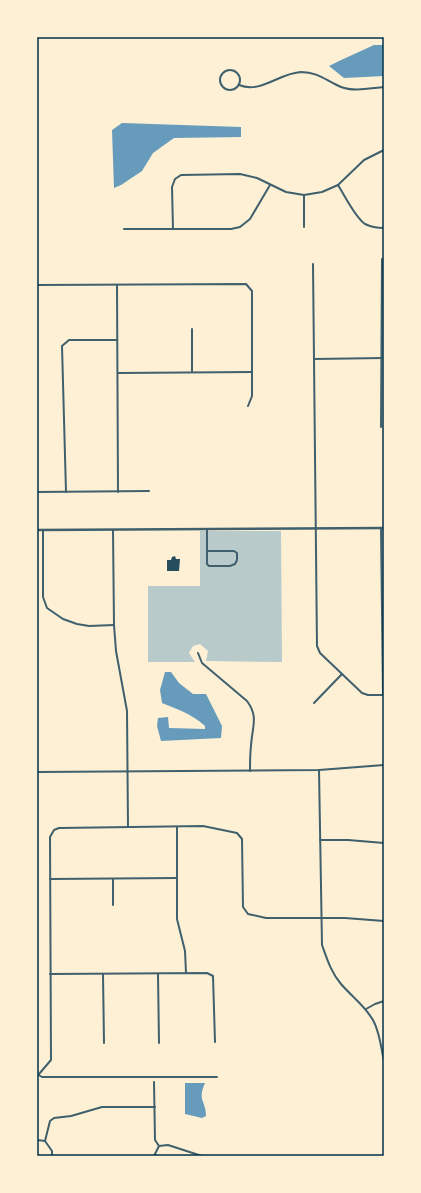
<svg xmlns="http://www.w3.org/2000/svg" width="421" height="1193" font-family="Manrope,sans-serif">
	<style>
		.green { fill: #b9caca }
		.water { fill: #669bbc }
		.building { fill: #264d5e }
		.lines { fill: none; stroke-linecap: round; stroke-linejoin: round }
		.minor { stroke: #3f606c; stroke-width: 2 }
		.tertiary { stroke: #3f606c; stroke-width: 2.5 }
		.neatline { fill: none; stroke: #003049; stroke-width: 1.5 }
	</style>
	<rect width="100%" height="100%" fill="#fdf0d5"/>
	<!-- green -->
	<polygon class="green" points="200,531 281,531 282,662 206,661 208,651 200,644 193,646 189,653 195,662 148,662 148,586 200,586"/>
	<!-- water -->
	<g class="water">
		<polygon points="374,45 384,45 384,76 344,78 329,66 339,61"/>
		<polygon points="122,123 241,127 241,137 174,138 153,153 142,171 121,185 114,188 112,130"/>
		<path d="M165 672H171L179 683 193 694H206L222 726 221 738 161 741 157 726 158 718 168 717 169 728 205 729V726C192 714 177 709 162 703L160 690Z"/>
		<path d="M185 1083H205C197 1101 206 1100 206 1116L202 1118 185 1114Z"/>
	</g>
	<!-- building -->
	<polygon class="building" points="175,556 176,559 180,559 179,571 167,571 167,560 171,560 172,557"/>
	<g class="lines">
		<!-- minor -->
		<g class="minor">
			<circle cx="230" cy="80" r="10"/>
			<path d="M239 85C261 94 279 73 301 72 319 72 326 81 341 87 354 92 371 88 384 87"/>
			<path d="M338 185C345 196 355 217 365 224 371 227 378 228 384 228"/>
			<polyline points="304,195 304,227"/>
			<polyline points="124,229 231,229 240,227 250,219 270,185"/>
			<polyline points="173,229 172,187 175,179 181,175 240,174 257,178 286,192 304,195 322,192 338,185 364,160 384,150"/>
			<polyline points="313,264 317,646 320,653 362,693 368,695 384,695"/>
			<polyline points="37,285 246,284 252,291 252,396 248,406"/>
			<polyline points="117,285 118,492"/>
			<polyline points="192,329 192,372"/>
			<polyline points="314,359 384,358"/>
			<polyline points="118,373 252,372"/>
			<polyline points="381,427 382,259"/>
			<polyline points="37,492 149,491"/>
			<polyline points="66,492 62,346 69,340 117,340"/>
			<polyline points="381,528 383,695"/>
			<polyline points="207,529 207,564 209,566 230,566 235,564 237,560 237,553 234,551 207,551"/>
			<polyline points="43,530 43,597 47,608 63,619 77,624 89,626 114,625"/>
			<polyline points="113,530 114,625 116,651 127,711 128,827"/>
			<path d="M198 653 202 663 247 701C259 717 252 727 251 746 250 754 250 763 250 771"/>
			<polyline points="314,703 342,674"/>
			<path d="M319 770 322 945C327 959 331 972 341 984 352 997 366 1006 374 1022 380 1034 381 1048 384 1061"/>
			<polyline points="37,772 319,770 384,765"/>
			<polyline points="177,827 177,919 185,951 186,973"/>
			<polyline points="320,840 348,840 384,843"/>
			<polyline points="50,879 177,878"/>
			<polyline points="113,879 113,905"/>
			<polyline points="50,974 207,973 213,976 215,1042"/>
			<polyline points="103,974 104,1043"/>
			<polyline points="158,974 159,1043"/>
			<polyline points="366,1009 375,1004 384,1001"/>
			<polyline points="37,1074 42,1077 217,1077"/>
			<polyline points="39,1074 51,1060 50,837 54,830 59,828 203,826 237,833 242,839 243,907 248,914 266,918 345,918 384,921"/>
			<polyline points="154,1082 155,1140 159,1146"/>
			<polyline points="37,1140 45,1141"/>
			<polyline points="45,1141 50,1121 54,1118 71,1116 102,1107 155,1107"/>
			<polyline points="45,1141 52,1151 52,1156"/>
			<polyline points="159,1146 168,1145 202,1156"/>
			<polyline points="154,1156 159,1146"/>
		</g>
		<!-- tertiary -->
		<polyline class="tertiary" points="37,530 384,528"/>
	</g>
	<!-- border -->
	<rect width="421" height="1193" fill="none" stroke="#fdf0d5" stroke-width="76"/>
	<rect x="38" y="38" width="345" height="1117" class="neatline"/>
</svg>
